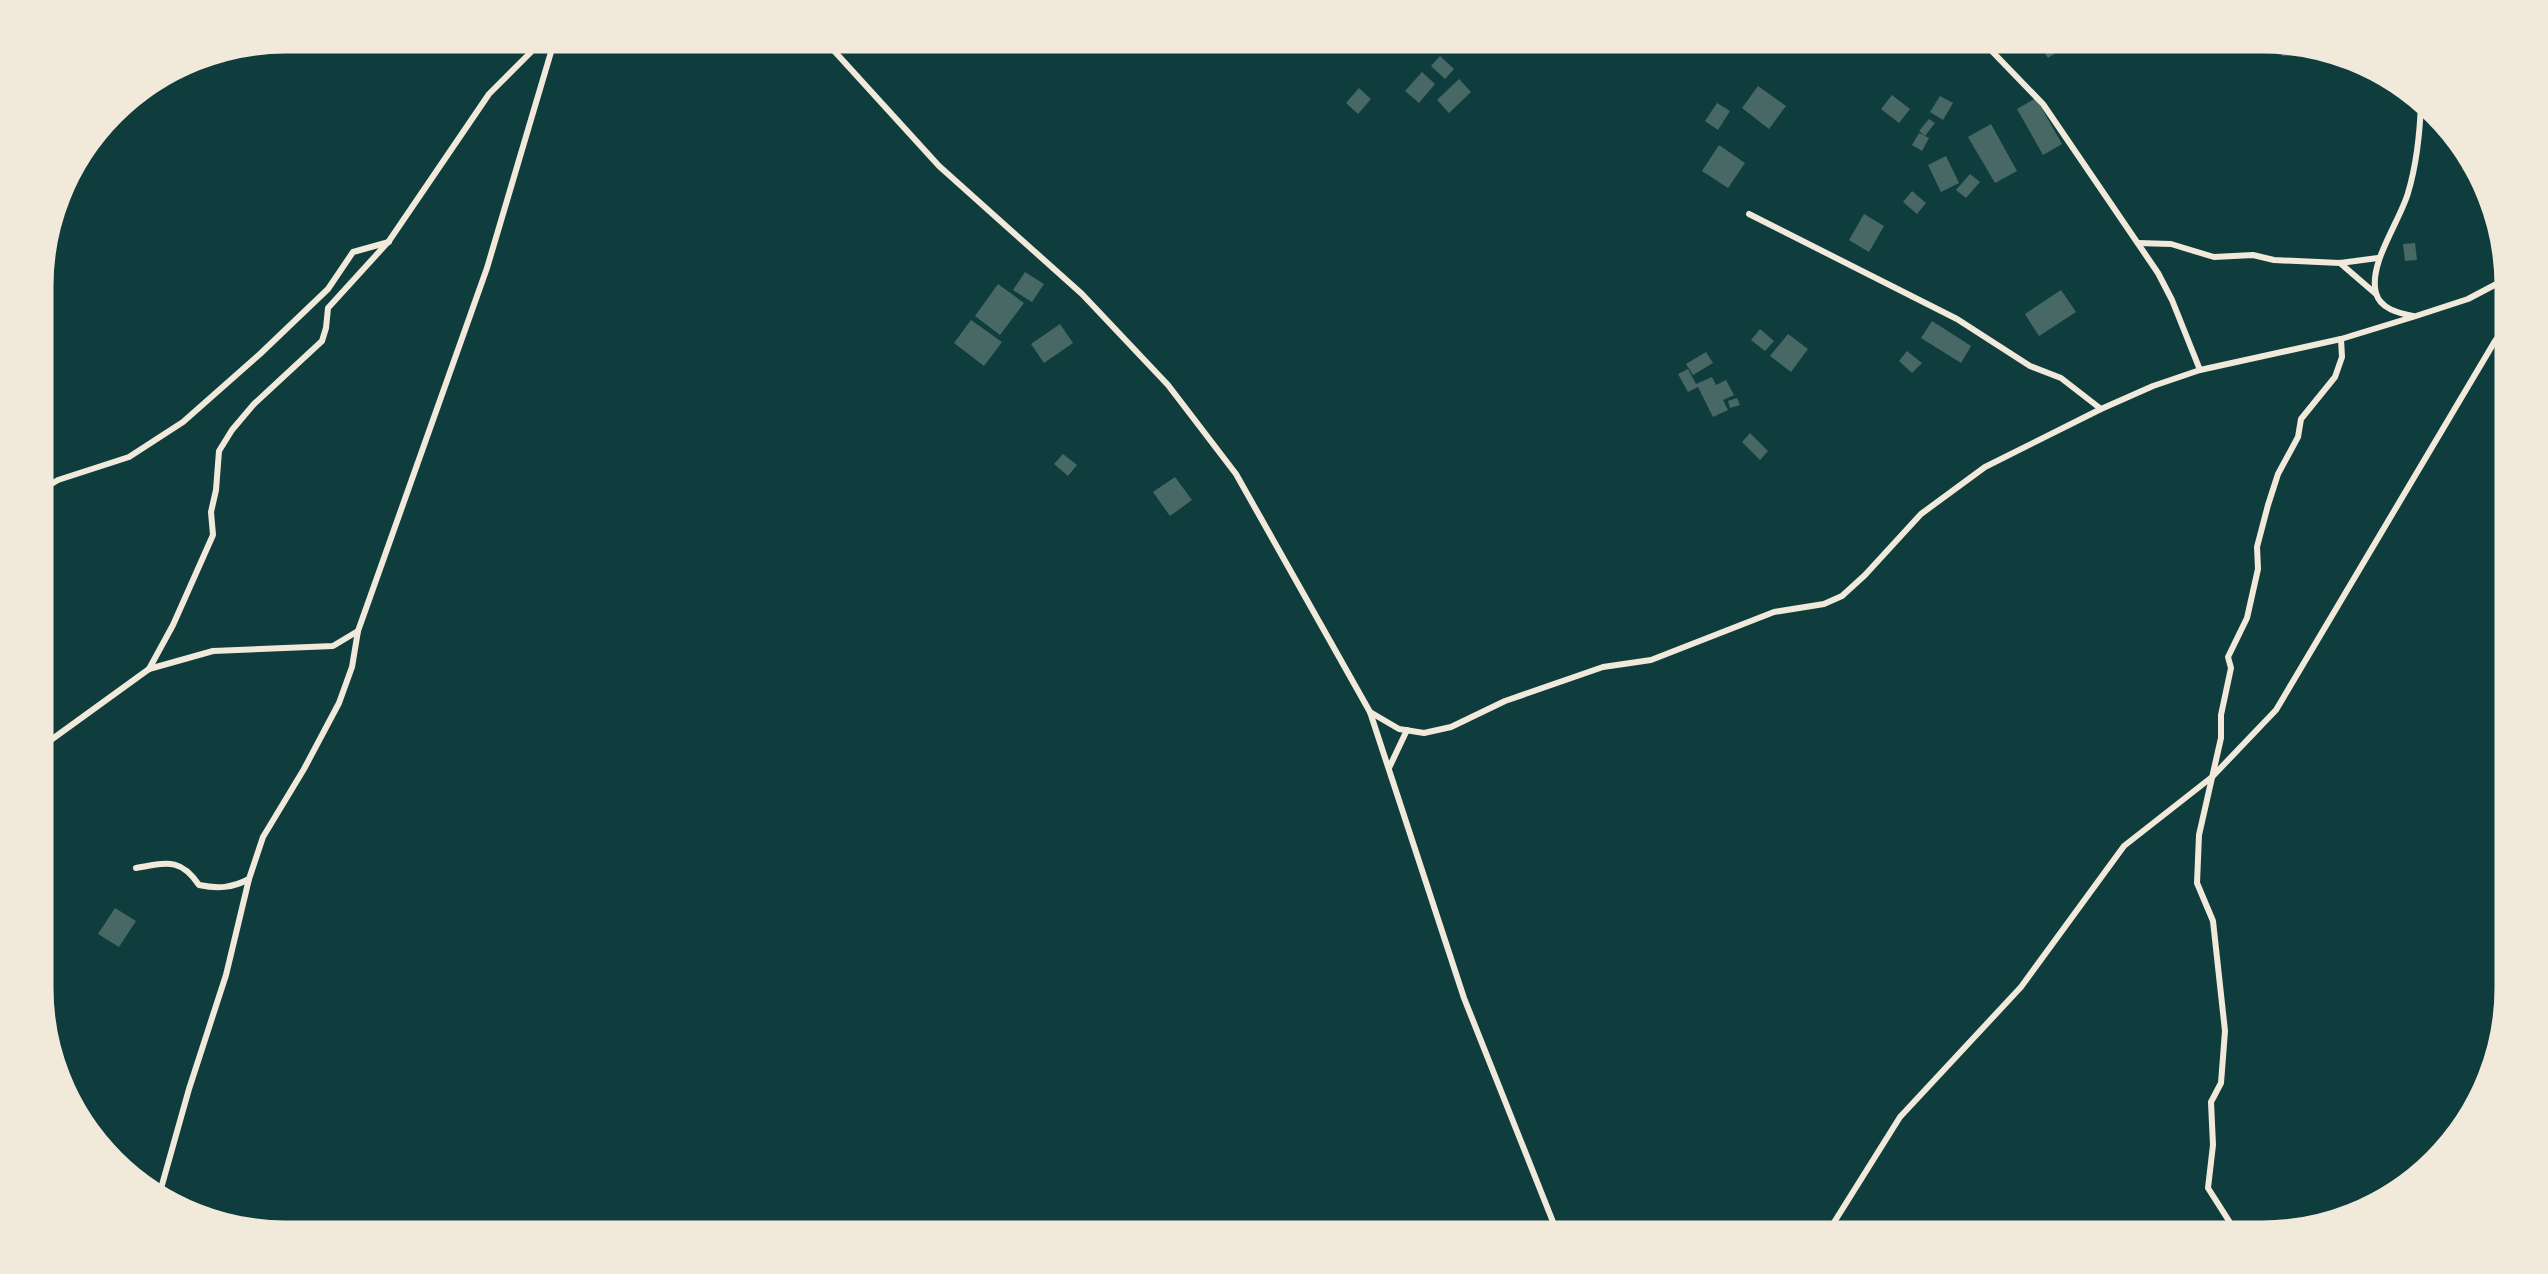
<svg xmlns="http://www.w3.org/2000/svg" width="2548" height="1274" font-family="Raleway,sans-serif">
	<style>
		.building { fill: #486865 }
		.lines { fill: none; stroke-linecap: round; stroke-linejoin: round }
		.minor { stroke: #f1e9da; stroke-width: 6 }
		.rim { fill: none; stroke: #f1e9da; stroke-width: 3 }
	</style>
	<rect width="100%" height="100%" fill="#0f3d3e"/>
	<!-- building -->
	<g class="building">
		<rect x="1562" y="42" width="25" height="5"/>
		<polygon points="2037,42 2072,42 2048,58"/>
		<polygon points="2281,46 2313,54 2313,55 2282,56"/>
		<polygon points="1440,56 1454,69 1445,79 1431,66"/>
		<polygon points="1422,72 1435,84 1419,103 1405,91"/>
		<polygon points="1459,79 1471,92 1449,113 1437,100"/>
		<polygon points="1758,86 1786,106 1769,129 1742,108"/>
		<polygon points="1359,88 1371,99 1358,114 1346,103"/>
		<polygon points="1892,95 1910,109 1899,123 1881,109"/>
		<polygon points="1940,96 1953,103 1943,120 1930,112"/>
		<polygon points="2036,98 2062,144 2043,155 2017,109"/>
		<polygon points="1717,103 1730,111 1718,130 1705,121"/>
		<polygon points="1929,119 1935,123 1925,136 1919,131"/>
		<polygon points="1991,124 2017,171 1995,183 1968,137"/>
		<polygon points="1919,133 1929,138 1922,151 1912,145"/>
		<polygon points="1719,145 1745,163 1728,188 1702,171"/>
		<polygon points="2464,149 2465,150 2473,171 2462,170"/>
		<polygon points="1946,156 1959,183 1941,192 1928,165"/>
		<polygon points="1970,174 1980,182 1966,198 1956,190"/>
		<polygon points="1912,191 1926,203 1917,214 1903,202"/>
		<polygon points="1864,214 1884,226 1869,252 1849,240"/>
		<polygon points="2496,233 2504,255 2504,257 2498,259 2491,234"/>
		<polygon points="2415,243 2417,260 2405,261 2403,244"/>
		<polygon points="1025,272 1044,284 1032,302 1013,290"/>
		<polygon points="998,284 1024,303 1000,335 975,316"/>
		<polygon points="2061,290 2076,312 2039,336 2025,314"/>
		<polygon points="971,320 1002,342 984,366 954,343"/>
		<polygon points="1932,321 1971,346 1961,363 1921,338"/>
		<polygon points="1060,324 1073,343 1044,363 1031,344"/>
		<polygon points="1760,329 1774,341 1765,351 1751,340"/>
		<polygon points="1788,334 1808,349 1791,372 1770,356"/>
		<polygon points="1907,351 1922,363 1912,373 1899,361"/>
		<polygon points="1706,352 1713,363 1693,375 1686,364"/>
		<polygon points="1688,369 1696,384 1712,377 1716,385 1726,380 1734,395 1723,400 1728,410 1713,417 1698,387 1688,392 1678,374"/>
		<polygon points="1737,398 1740,405 1730,408 1728,401"/>
		<polygon points="1750,433 1768,451 1760,460 1742,442"/>
		<polygon points="1063,454 1077,465 1068,476 1054,464"/>
		<polygon points="1175,477 1192,500 1170,516 1153,492"/>
		<polygon points="115,908 136,921 119,947 98,934"/>
	</g>
	<g class="lines">
		<!-- minor -->
		<g class="minor">
			<polyline points="826,42 939,166 1082,294 1168,385 1236,474 1370,712 1399,729 1424,733 1451,727 1505,701 1603,667 1651,660 1774,612 1824,604 1842,596 1865,575 1921,514 1985,467 2101,409 2153,386 2200,370 2341,339 2416,316 2468,299 2504,280"/>
			<polyline points="1983,42 2043,104 2158,273 2172,300 2200,370"/>
			<polyline points="1749,214 1957,319 2030,366 2061,378 2101,409"/>
			<polyline points="2138,243 2171,244 2214,257 2253,255 2274,260 2340,263 2378,258"/>
			<polyline points="2340,263 2376,294"/>
			<path d="M2413 316C2399 313 2380 309 2376 293 2368 264 2400 221 2408 193 2417 163 2420 132 2421 102"/>
			<polyline points="43,489 58,480 129,457 183,422 260,354 328,289 353,252 389,242"/>
			<polyline points="149,669 173,625 213,535 211,512 216,490 219,451 232,430 254,404 322,341 326,328 328,308 389,241 489,94 541,42"/>
			<polyline points="1370,712 1464,998 1557,1232"/>
			<polyline points="44,745 149,669 213,651 333,646 358,631 487,268 554,42"/>
			<polyline points="1389,768 1407,730"/>
			<path d="M136 868C166 863 180 857 199 885 218 889 232 888 249 879"/>
			<polyline points="160,1192 189,1089 226,975 249,879 263,837 304,769 339,703 352,667 358,631"/>
			<polyline points="1828,1232 1900,1117 2021,987 2124,846 2212,777 2276,710 2495,341 2504,330"/>
			<polyline points="2236,1232 2208,1188 2213,1145 2211,1102 2221,1083 2225,1031 2213,921 2197,883 2199,835 2221,738 2221,715 2231,668 2228,657 2247,618 2258,569 2257,547 2268,505 2278,474 2298,437 2301,419 2335,377 2342,357 2341,339"/>
		</g>
	</g>
	<!-- crop -->
	<path d="M0 0H2548V1274H0ZM286 52H2262A234 234 0 0 1 2496 286V988A234 234 0 0 1 2262 1222H286A234 234 0 0 1 52 988V286A234 234 0 0 1 286 52Z" fill="#f1e9da" fill-rule="evenodd"/>
	<path class="rim" d="M286 52H2262A234 234 0 0 1 2496 286V988A234 234 0 0 1 2262 1222H286A234 234 0 0 1 52 988V286A234 234 0 0 1 286 52Z"/>
</svg>
